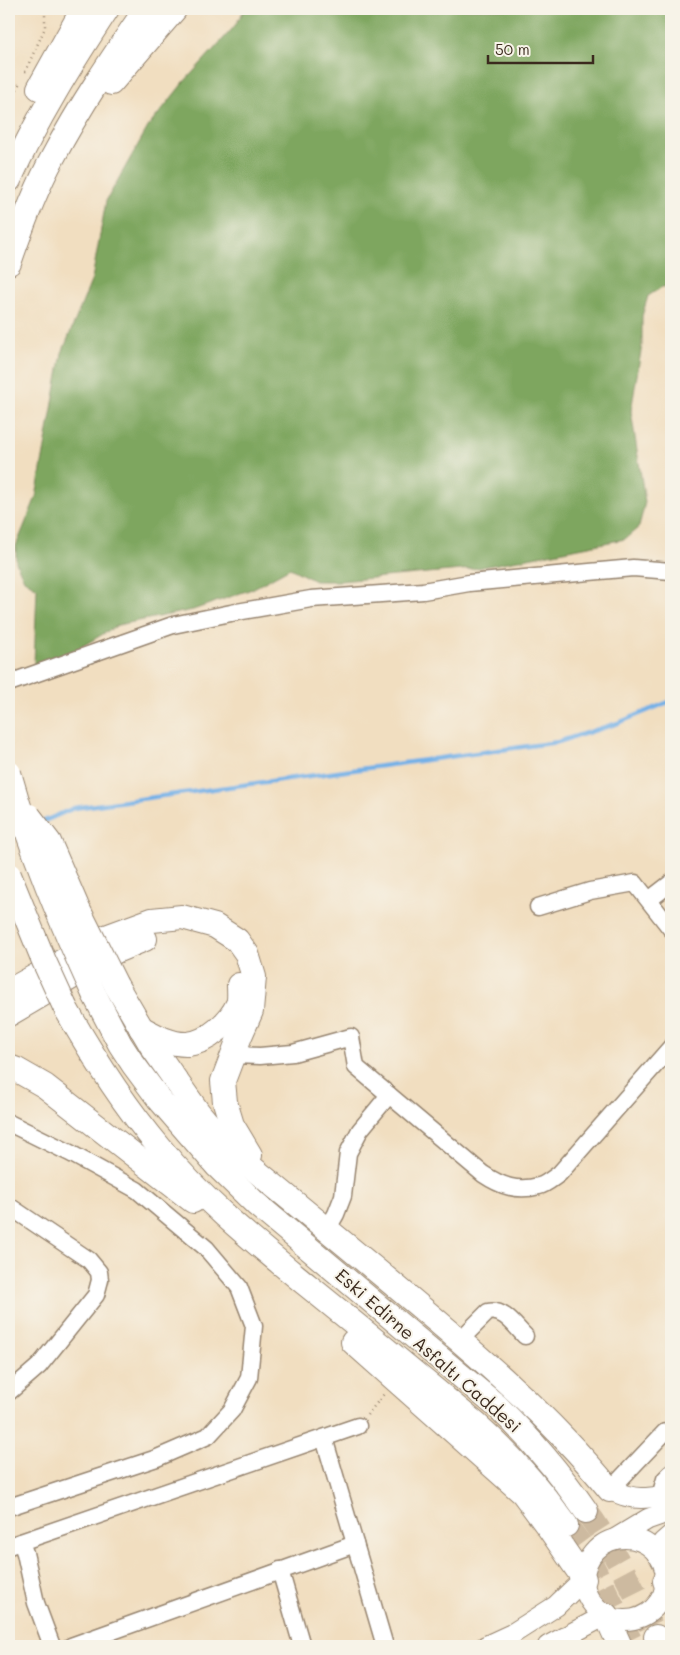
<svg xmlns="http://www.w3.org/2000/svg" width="680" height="1655" font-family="Mali,sans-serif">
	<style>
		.forest { fill: #7ea65e; stroke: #5c683e }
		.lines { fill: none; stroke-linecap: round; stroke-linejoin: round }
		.stream { stroke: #75b1e7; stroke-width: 4.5 }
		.highway-tunnel { stroke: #cdbaa0; stroke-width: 24; stroke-dasharray: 24 12; stroke-linecap: butt }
		.minor-casing { stroke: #96846f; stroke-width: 19 }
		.major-casing { stroke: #96846f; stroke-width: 22 }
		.highway-casing { stroke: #96846f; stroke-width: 26 }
		.path { stroke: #96846f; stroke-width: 2.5; stroke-dasharray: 1 4; stroke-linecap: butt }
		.minor { stroke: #fff; stroke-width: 16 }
		.major { stroke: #fff; stroke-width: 20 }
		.highway { stroke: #fff; stroke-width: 24 }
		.highway-bridge-casing { stroke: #96846f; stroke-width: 26; stroke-linecap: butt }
		.highway-bridge { stroke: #fff; stroke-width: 24 }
		.labels { text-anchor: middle; stroke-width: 4; stroke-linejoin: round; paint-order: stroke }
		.street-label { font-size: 18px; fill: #3b2a1e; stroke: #f7f3e8 }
	</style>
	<rect width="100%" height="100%" fill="#f7f3e8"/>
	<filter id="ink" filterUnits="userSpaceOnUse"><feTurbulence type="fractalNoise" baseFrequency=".02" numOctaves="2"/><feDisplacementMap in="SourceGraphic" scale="10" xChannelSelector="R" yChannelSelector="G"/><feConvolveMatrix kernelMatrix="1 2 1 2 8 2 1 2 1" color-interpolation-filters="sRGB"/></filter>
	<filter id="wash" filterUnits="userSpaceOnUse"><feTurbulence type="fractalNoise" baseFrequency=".0096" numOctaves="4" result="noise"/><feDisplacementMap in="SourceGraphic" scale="20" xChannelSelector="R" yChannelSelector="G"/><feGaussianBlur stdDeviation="1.12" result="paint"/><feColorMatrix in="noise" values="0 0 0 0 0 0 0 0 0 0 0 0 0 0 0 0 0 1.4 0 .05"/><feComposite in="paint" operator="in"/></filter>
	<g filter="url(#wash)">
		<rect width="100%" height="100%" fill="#f1dec0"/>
		<!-- forest -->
		<polygon class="forest" points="245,9 671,9 671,286 662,287 648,296 642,316 642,345 631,411 645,502 639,527 625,539 472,569 340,581 315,581 290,568 252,589 193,610 118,625 58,661 34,664 37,588 24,580 16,562 16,546 36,497 62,353 92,279 106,201 148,127 183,83 234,27"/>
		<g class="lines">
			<!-- stream -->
			<g class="stream">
				<polyline points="42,822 74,808 558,742 618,723 671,701"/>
				<polyline points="9,836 19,831"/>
			</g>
		</g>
	</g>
	<g filter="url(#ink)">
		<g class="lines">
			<!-- highway-tunnel -->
			<g class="highway-tunnel">
				<path d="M586 1511C615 1550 635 1593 656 1637"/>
				<polyline points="566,1525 585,1551 633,1646"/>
			</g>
			<!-- minor casing -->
			<g class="minor-casing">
				<g id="minor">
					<polyline points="9,683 173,625 231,613 311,599 423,591 469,583 633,568 671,571"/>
					<polyline points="649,900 671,883"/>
					<polyline points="538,907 590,891 635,883 671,929"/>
					<path d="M233 1055 260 1056 293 1053 351 1037 356 1067 483 1174C501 1186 517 1192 539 1186 545 1185 553 1178 559 1174L671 1047"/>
					<polyline points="9,1123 70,1153 137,1190 206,1248 239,1287 254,1326 249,1378 232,1410 208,1436 157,1458 9,1507"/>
					<polyline points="9,1206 89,1260 99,1272 100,1280 96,1295 39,1366 9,1392"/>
					<polyline points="327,1230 336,1214 343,1196 348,1153 360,1130 389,1095"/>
					<path d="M460 1340 488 1312C503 1308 515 1326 525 1336"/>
					<polyline points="324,1438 385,1646"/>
					<polyline points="610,1490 665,1432"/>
					<polyline points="660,1496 665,1479 671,1473"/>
					<polyline points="21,1542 25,1553 36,1603 52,1646"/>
					<polyline points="9,1546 358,1426"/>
					<polyline points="280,1570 302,1646"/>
					<polyline points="71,1646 355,1544"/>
				</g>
			</g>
			<!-- major casing -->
			<g class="major-casing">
				<g id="major">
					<path d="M610 1490C620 1494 629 1498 641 1498 657 1498 655 1494 671 1502"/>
					<circle cx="625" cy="1579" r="41"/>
					<polyline points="615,1539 648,1519 671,1511"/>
					<polyline points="657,1554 663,1542 671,1535"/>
					<polyline points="486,1646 512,1634 556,1606 584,1579"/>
					<polyline points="548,1646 606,1615"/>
				</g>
			</g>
			<!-- highway casing -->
			<g class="highway-casing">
				<g id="highway">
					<polyline points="111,83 175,9"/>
					<polyline points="39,88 83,9"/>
					<path d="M9 180C36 120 71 64 107 9"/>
					<path d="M9 263C21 228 35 190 53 157 80 106 113 57 146 9"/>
					<path d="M116 985 153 1048 198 1112 229 1149C286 1195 342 1242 399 1289 473 1351 548 1414 610 1490"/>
					<polyline points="9,991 106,937 152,920 182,917 215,926 237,940 247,954 254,977 251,1011 240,1036 223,1081 225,1102 232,1125 250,1155"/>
					<path d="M94 994 120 1044 133 1064 159 1099 217 1166 256 1204 498 1407C531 1439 560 1473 586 1511"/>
					<path d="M65 1007C93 1057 123 1104 160 1148 202 1200 256 1243 307 1285 364 1331 421 1378 477 1425 511 1455 540 1489 566 1525"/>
					<polyline points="9,1014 116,951 145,939"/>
					<path d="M141 1028C154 1035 171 1045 188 1044 208 1042 230 1022 238 1004 240 999 239 991 239 985"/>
					<polyline points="9,1067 17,1070 45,1086 193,1201"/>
					<polyline points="353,1342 523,1493 549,1528 584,1579"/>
					<polyline points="665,1581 671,1595"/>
					<polyline points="606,1615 620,1646"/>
					<polyline points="656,1637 661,1646"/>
				</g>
			</g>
			<!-- path -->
			<g class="path">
				<polyline points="25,72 45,28 45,9"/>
				<polyline points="9,108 20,82"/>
				<polyline points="367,1415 384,1394"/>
			</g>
			<!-- minor -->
			<use href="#minor" class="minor"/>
			<!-- major -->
			<use href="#major" class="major"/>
			<!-- highway -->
			<use href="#highway" class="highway"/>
			<!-- highway-bridge casing -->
			<g class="highway-bridge-casing">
				<g id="highway-bridge">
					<path d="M9 773C30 849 61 922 94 994"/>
					<polyline points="29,816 49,842 77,907 116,985"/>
					<polyline points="9,875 44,961 65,1007"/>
				</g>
			</g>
			<!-- highway-bridge -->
			<use href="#highway-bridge" class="highway-bridge"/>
		</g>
	</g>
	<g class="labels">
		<!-- street labels -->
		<g class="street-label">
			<text transform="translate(428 1351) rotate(41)" y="6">Eski Edirne Asfaltı Caddesi</text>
		</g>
	</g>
	<!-- margin -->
	<rect width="680" height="1655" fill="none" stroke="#f7f3e8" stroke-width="30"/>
	<!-- scale -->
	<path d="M488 55v8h105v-8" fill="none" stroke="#3b2a1e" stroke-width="2.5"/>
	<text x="495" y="55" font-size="15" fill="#3b2a1e" stroke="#f7f3e8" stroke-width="4" paint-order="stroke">50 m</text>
</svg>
